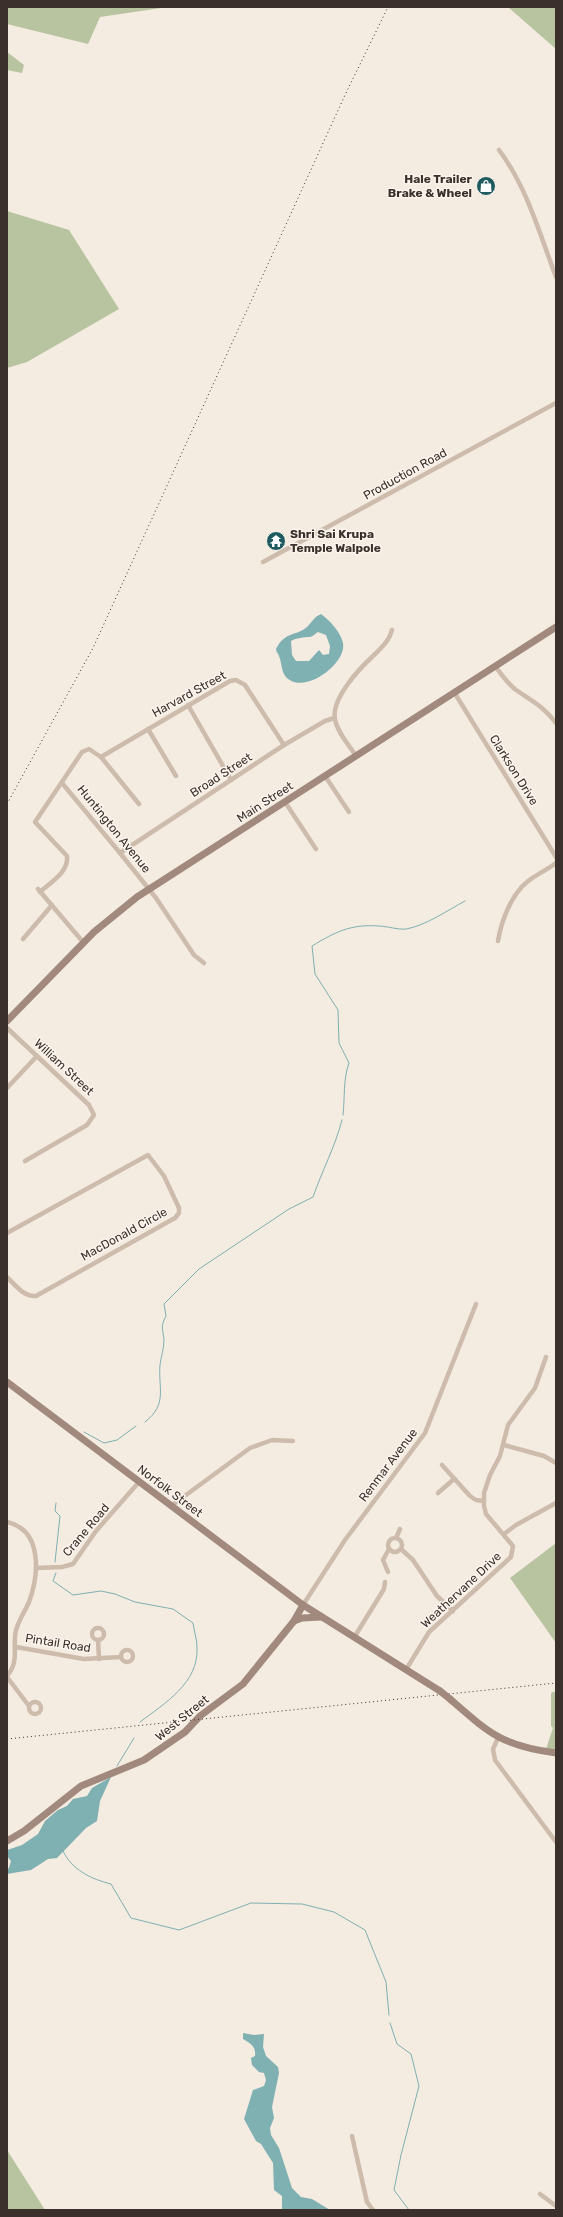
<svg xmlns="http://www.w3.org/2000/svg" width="563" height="2217" font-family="Rubik,sans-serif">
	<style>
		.green { fill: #b8c4a0 }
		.water { fill: #7fb0b2; fill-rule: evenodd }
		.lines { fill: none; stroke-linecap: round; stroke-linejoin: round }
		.stream { stroke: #7fb0b2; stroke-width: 1 }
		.street { stroke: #cdbbac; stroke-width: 4.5 }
		.secondary { stroke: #a18a7d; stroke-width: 7 }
		.rail { stroke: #3b302b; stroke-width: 1; stroke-dasharray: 1 3; stroke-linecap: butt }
		.secondary-bridge { stroke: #a18a7d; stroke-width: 7 }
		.labels { text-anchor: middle; stroke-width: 3; stroke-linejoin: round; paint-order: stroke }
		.poi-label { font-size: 12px; font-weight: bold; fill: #3b302b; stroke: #fbf5ee; text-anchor: end }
		.street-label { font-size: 12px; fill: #3b302b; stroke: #fbf5ee }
	</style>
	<rect width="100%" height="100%" fill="#f4ebe1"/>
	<!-- green -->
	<g class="green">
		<polygon points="7,7 168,7 100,17 88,44 7,24"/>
		<polygon points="508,7 556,7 556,49"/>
		<polygon points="7,52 24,65 22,73 7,70"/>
		<polygon points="7,211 69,230 119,309 27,362 7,368"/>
		<polygon points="556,1543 556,1643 510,1578"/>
		<polygon points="552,1692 556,1692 556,1750 546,1749 553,1728 551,1726 551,1694"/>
		<polygon points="7,2150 45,2210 7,2210"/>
	</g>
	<!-- water -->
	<g class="water">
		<path d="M321 614C330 621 340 631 343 643 347 664 303 696 286 677 281 671 282 663 279 656 278 653 276 652 276 649 285 631 297 636 307 627 312 622 314 617 321 614ZM318 632 326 635 330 646 329 654 323 655 319 650 309 661H296L292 655 291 641C296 638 304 637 310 637 312 637 316 633 318 632Z"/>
		<polygon points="111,1777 100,1801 97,1821 86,1828 57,1858 48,1859 31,1870 7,1874 7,1869 9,1868 11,1861 7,1856 7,1850 22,1845 38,1834 45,1821 58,1810 67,1806 73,1799 87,1796 92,1788"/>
		<path d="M243 2033 254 2035 264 2034 263 2047 266 2056 278 2067 279 2073 272 2107 274 2118 270 2128 271 2135 279 2148 292 2188 301 2197 312 2199 330 2210 282 2209V2196L274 2190 273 2163 261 2144 256 2141 244 2119 253 2090 264 2086 266 2080 264 2073 259 2072 252 2065 251 2058 255 2056C256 2046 251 2044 243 2039Z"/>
	</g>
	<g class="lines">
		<!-- stream -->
		<g class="stream">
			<path d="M343 1115C345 1098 343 1079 349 1063L339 1043 338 1010 315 974 312 946C335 932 351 924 378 926 387 926 398 930 406 929 425 926 448 910 465 901"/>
			<path d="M145 1422C168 1404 158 1389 160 1365 161 1357 164 1348 164 1340 163 1329 160 1327 166 1316L164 1304 199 1269 289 1209 313 1197C322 1171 335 1147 342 1120"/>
			<polyline points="84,1432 104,1443 117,1440 136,1426"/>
			<polyline points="55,1562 60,1516 55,1511 56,1503"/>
			<path d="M56 1573 53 1581 73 1595 101 1591 115 1594 135 1602 173 1609 193 1623C194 1631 197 1639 197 1647 199 1683 165 1703 140 1722"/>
			<polyline points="117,1766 134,1738"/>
			<path d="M63 1851C72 1870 91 1879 111 1884L131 1918 179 1930 251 1903 302 1904 334 1912 365 1930 386 1982 389 2015"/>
			<polyline points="390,2023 397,2044 411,2054 419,2086 401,2155 394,2190 409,2210"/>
		</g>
		<!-- street -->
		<g class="street">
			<path d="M499 150C527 187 540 235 556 277"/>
			<polyline points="263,562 556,403"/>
			<path d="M495 666C501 674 507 683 516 690 532 701 543 706 556 723"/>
			<polyline points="454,692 556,857"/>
			<polyline points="188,705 231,780"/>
			<polyline points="148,729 176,776"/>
			<path d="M356 756C349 745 337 732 335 719 331 699 359 669 372 657 380 649 389 642 392 630"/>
			<polyline points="101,757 230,681 236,680 245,685 284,745"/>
			<polyline points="325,776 349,812"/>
			<polyline points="62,783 120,853 156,898 194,955 204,963"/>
			<polyline points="285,802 316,849"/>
			<polyline points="120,853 284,745 325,721 334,718"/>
			<polyline points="38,889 83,942"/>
			<path d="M40 892C51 882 69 872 67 856L35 822 82 752 89 749 101 757 139 804"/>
			<polyline points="23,939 52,905"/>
			<path d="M498 941C501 922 511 895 527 882 535 875 547 870 556 863"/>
			<polyline points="7,1028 89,1105 94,1115 87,1125 25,1161"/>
			<polyline points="7,1088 37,1056"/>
			<path d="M7 1233 148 1155 164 1176 179 1208V1213L175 1218 36 1296C24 1297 15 1285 7 1277"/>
			<polyline points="504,1445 544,1456 556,1463"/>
			<polyline points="442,1465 470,1496 476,1500 484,1501"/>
			<polyline points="438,1493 454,1479"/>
			<polyline points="171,1506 250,1448 272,1440 293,1441"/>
			<path d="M7 1522C43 1530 39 1575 29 1602 25 1611 19 1620 16 1630 12 1647 20 1661 7 1676"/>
			<polyline points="504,1534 516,1525 556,1503"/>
			<polyline points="396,1538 400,1529"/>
			<circle cx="395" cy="1545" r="7"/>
			<polyline points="401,1549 413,1560 437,1596 453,1611"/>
			<polyline points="36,1568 62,1567 73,1564 96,1531 139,1482"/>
			<polyline points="388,1572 383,1560 389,1549"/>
			<polyline points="303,1605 345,1540 425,1433 476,1304"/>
			<circle cx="98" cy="1634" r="6"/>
			<polyline points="355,1636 384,1589 385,1582"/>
			<polyline points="98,1640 99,1659"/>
			<polyline points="16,1647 84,1659 121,1657"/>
			<circle cx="127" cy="1656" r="6"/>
			<polyline points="407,1668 429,1632 511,1557 513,1546 486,1514 484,1506 484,1493 490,1475 500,1456 508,1425 535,1388 546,1357"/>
			<polyline points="7,1677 29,1706"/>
			<circle cx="35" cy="1708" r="6"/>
			<polyline points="498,1738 493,1749 495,1760 556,1842"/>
			<polyline points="352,2136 367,2202 373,2210"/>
			<polyline points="540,2194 556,2206"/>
		</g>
		<!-- secondary -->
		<g class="secondary">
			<polyline points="7,1021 94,932 137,897 556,627"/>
			<polyline points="7,1382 303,1605 440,1691"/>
			<polyline points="294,1621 302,1618 321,1617"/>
			<path d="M450 1699C489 1733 502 1746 556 1753"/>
			<polyline points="7,1841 24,1831 81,1786 144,1760 185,1732 200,1716 243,1684 294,1621 303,1605"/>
		</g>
		<!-- rail -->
		<g class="rail">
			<polyline points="7,804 93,648 345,95 388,7"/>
			<polyline points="7,1739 556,1683"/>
		</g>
		<!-- secondary-bridge -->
		<polyline class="secondary-bridge" points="440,1691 450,1699"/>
	</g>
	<!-- icons -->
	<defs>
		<g id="shop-disc" transform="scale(1)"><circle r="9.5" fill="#1f5a5e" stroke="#fbf5ee"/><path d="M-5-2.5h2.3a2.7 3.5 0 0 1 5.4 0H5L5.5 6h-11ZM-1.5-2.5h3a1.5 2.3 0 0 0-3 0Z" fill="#fff"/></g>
		<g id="temple-disc" transform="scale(1)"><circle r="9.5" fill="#1f5a5e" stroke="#fbf5ee"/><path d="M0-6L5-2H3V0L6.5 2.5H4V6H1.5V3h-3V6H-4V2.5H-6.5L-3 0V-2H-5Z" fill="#fff"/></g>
	</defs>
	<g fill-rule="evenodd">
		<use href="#shop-disc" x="486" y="186"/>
		<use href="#temple-disc" x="276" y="541"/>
	</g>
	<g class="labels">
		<!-- poi labels -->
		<g class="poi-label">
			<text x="472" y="183">Hale Trailer<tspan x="472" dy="14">Brake &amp; Wheel</tspan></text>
			<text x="290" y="538" text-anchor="start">Shri Sai Krupa<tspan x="290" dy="14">Temple Walpole</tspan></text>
		</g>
		<!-- street labels -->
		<g class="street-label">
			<text transform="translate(405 474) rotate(-29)" y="4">Production Road</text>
			<text transform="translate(189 694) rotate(-29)" y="4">Harvard Street</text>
			<text transform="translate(514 770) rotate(58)" y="4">Clarkson Drive</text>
			<text transform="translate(221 775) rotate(-33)" y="4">Broad Street</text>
			<text transform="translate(265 802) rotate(-33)" y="4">Main Street</text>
			<text transform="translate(114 829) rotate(51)" y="4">Huntington Avenue</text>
			<text transform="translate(64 1067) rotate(43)" y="4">William Street</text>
			<text transform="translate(124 1234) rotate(-29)" y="4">MacDonald Circle</text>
			<text transform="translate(388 1465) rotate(-53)" y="4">Renmar Avenue</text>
			<text transform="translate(170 1491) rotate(37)" y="4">Norfolk Street</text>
			<text transform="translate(86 1530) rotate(-50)" y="4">Crane Road</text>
			<text transform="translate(461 1590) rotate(-43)" y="4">Weathervane Drive</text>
			<text transform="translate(58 1643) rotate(9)" y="4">Pintail Road</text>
			<text transform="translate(182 1718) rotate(-39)" y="4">West Street</text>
		</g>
	</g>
	<!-- border -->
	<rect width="563" height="2217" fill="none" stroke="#3b302b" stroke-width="16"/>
</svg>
